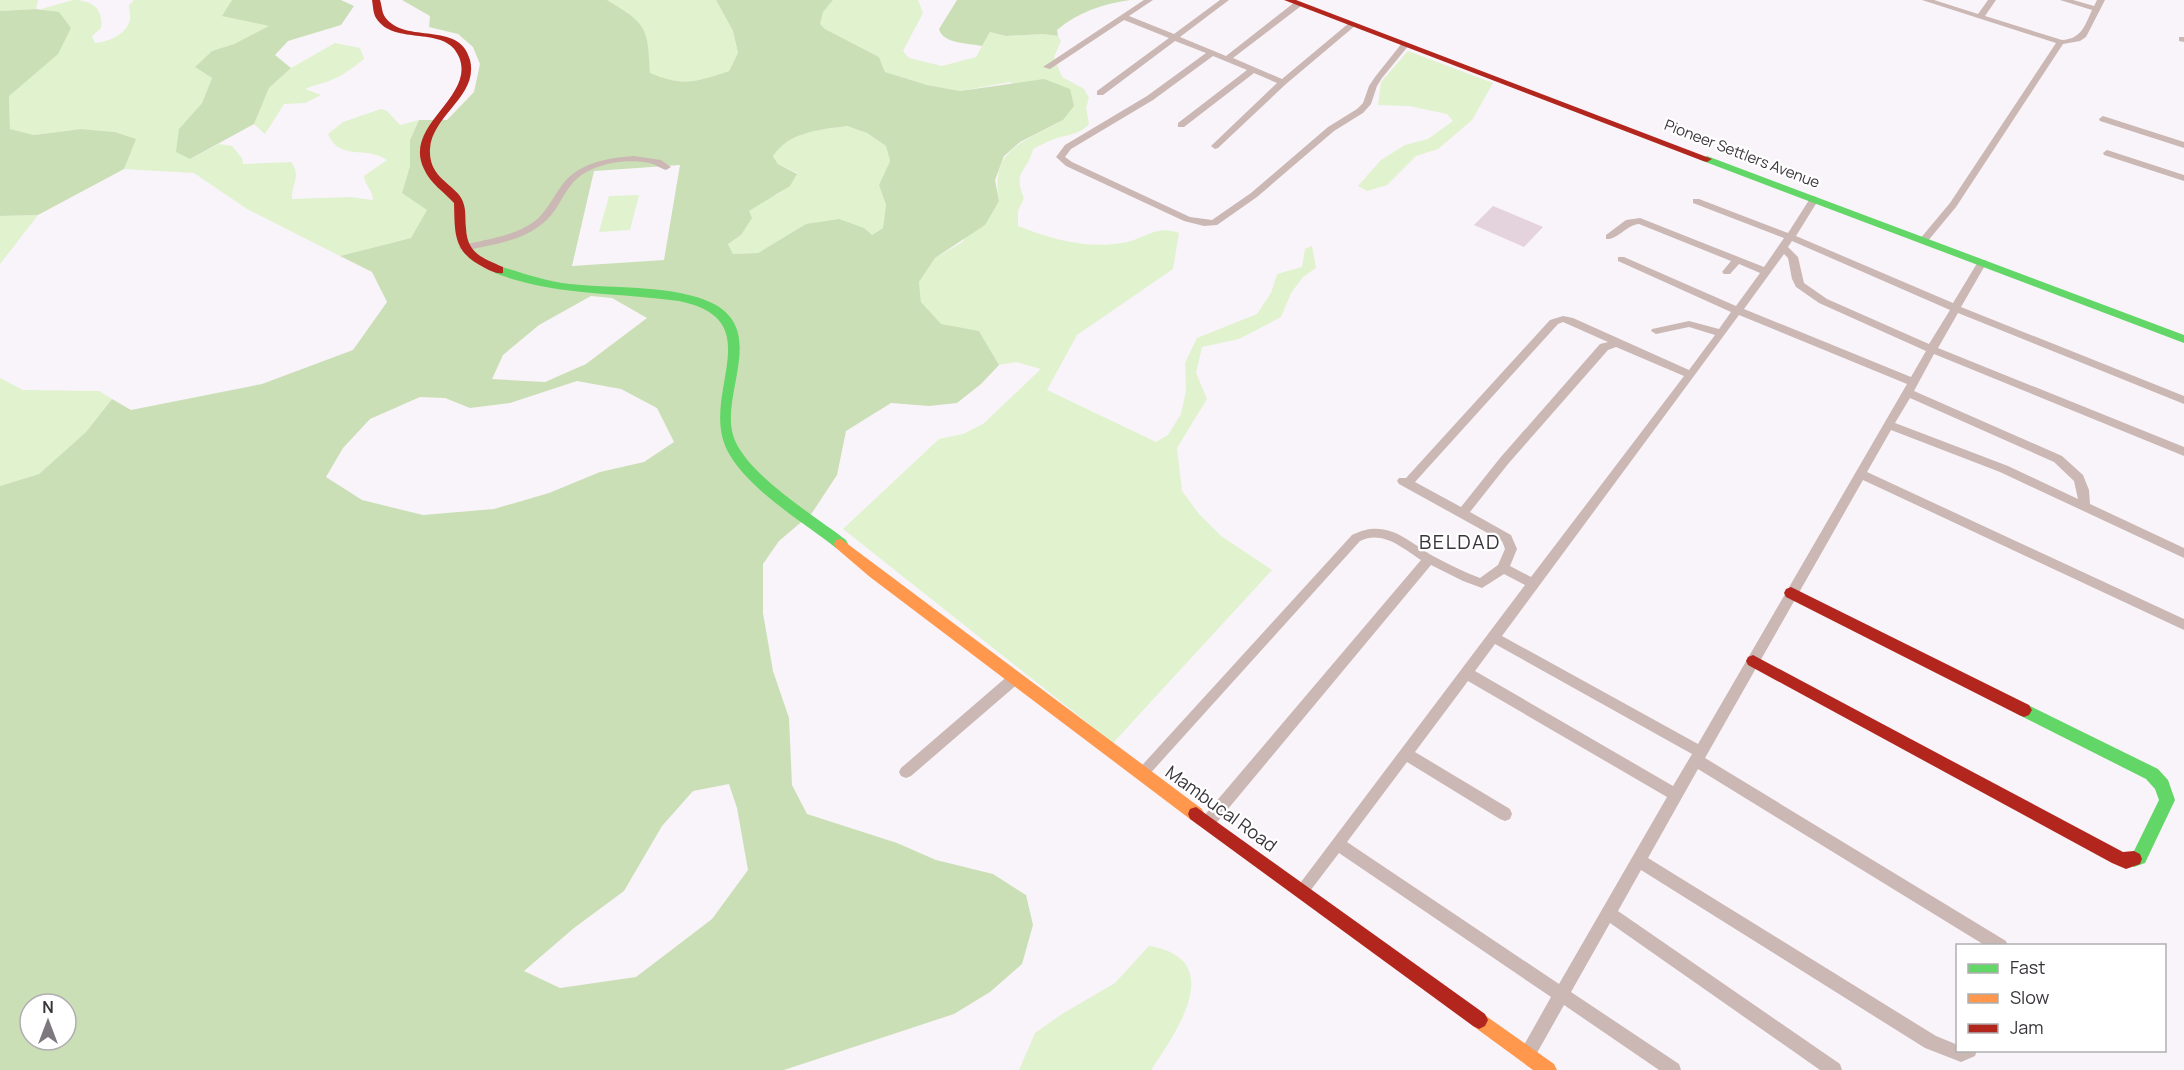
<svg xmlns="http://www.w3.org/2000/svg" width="2184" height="1070" font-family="Manrope,sans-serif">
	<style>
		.green { fill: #e0f2ce }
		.forest { fill: #cbdfb6; fill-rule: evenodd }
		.building { fill: #e4d2dc }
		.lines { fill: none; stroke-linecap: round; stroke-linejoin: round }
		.street { fill: #cbb8b4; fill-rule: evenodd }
		.fast { fill: #63d668; fill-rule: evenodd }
		.slow { fill: #ff974d; fill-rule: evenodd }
		.jam { fill: #b3261e; fill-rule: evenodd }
		.labels { text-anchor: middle; stroke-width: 4.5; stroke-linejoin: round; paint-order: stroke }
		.far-street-label { font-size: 15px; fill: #39353a; stroke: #fff }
		.street-label { font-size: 18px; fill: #39353a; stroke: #fff }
		.neighbourhood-label { font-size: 20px; letter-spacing: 1.5px; fill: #39353a; stroke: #fff }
	</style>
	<rect width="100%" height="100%" fill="#f9f4f9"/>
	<!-- green -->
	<g class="green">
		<polygon points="0,0 38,0 36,9 0,11"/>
		<path d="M73 0C91 0 104 8 101 28L92 36 95 43C108 42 126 35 130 20 131 17 129 9 129 5L134 0H232L223 16 270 26 234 44 212 51 195 67 212 78 202 103 179 129 190 159 219 144 232 146 242 158 243 164 291 162C302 176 291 184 292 199L350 197 373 200C373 190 365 186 364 176L387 160C366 145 340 162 328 134L343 122 381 109 387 111 400 125 419 120 410 140V166L402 193 428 210 411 238 340 256 247 209 194 173 124 169 135 139 115 132 81 129 34 135 10 129 9 96 31 76 59 13 41 9Z"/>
		<path d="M607 0H716L733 31 738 53 729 71C696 82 684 87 649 73 649 30 644 22 607 0Z"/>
		<path d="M833 0H918L923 13 903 51 909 58 942 66 976 57 990 32 1006 36 1043 34 1058 36 1061 41 1054 57 1062 77 1084 89 1089 98 1086 108 1089 124C1078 136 1066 134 1052 140 1046 142 1039 146 1033 149 1028 172 1012 170 1024 198L1018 211V226C1051 239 1085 249 1122 243 1144 240 1155 224 1179 233L1173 269 1077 335 1047 390 1156 442 1168 435 1181 414 1186 391 1185 363 1197 338 1257 314 1271 293 1277 274 1302 267 1305 249 1312 246 1316 268 1303 277 1291 293 1281 317 1239 339 1202 347 1196 373 1207 399 1177 448 1182 491 1199 514 1221 536 1272 570 1113 743 843 529 939 439 963 434 983 424 1041 369 1016 362 999 365 979 331 941 325 921 302 919 282 935 258 961 243 999 201C990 147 1024 143 1063 120L1010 82 960 91 927 85 885 72 879 57 825 29 820 24 822 12Z"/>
		<path d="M335 43 360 48 364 59C353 68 342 76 329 81 321 84 313 85 305 89L321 95 305 103 284 104 265 134 254 124 269 88 291 68Z"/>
		<polygon points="1408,51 1493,83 1472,120 1438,149 1416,156 1387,185 1367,191 1358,186 1381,160 1405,145 1428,139 1453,121 1447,114 1409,106 1378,105 1381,82"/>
		<path d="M847 126 867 133 886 146 890 161 879 185 886 205 883 228 872 235 806 224 758 253 733 254 728 244 741 235 748 211 760 202 780 193 797 173 778 164 773 155C791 131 820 130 847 126Z"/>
		<polygon points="639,195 630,230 599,232 609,196"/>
		<polygon points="38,215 0,264 0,216"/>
		<polygon points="0,378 23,390 99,391 112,399 86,432 39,474 0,486"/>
		<path d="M1149 946C1228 959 1177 1031 1151 1070H1019L1035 1033 1062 1014 1115 983Z"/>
	</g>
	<!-- forest -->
	<g class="forest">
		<polygon points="232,0 341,0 354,6 341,25 288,41 275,55 291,68 269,88 254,124 190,159 176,152 179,129 202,103 212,78 195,67 212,51 234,44 269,26 222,16"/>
		<path d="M402 0H607C647 24 648 27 650 73 684 87 696 82 729 71L738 53 733 31 716 0H833L823 12 820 24 825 29 879 57 885 72 927 85 960 91 1044 79 1070 89 1074 106 1063 120 1020 142 1004 156 995 180 999 201 985 225 935 258 919 282 921 302 941 324 979 331 999 365 981 384 957 403 929 406 891 403 846 431 837 475 812 513 779 541 763 564V613L773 671 789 718 792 785 807 814 897 843 936 860 993 874 1026 895 1033 925 1022 964 990 992 954 1014 784 1070H0V486L39 474 86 432 112 399 131 410 262 384 353 350 387 302 372 272 340 256 411 238 427 210 402 193 410 166V140L419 120H447L474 92 480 64 473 47 458 34 429 27 430 16ZM847 126 867 133 886 146 890 161 879 185 886 205 883 228 872 235 864 228 839 219 806 224 758 253 733 254 728 244 741 235 752 218 749 211 790 186 797 174 778 164 773 156C790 131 820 130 847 126ZM680 165 664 260 572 266 594 171ZM591 296 612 298 647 318 586 364 545 382 492 379 503 355 539 325ZM577 381 621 389 657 408 674 442 644 462 600 472 549 493 494 509 423 515 362 500 326 477 343 448 370 419 420 397 445 398 470 408 510 403ZM729 784 737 808 748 870 712 919 636 977 560 988 524 971 574 928 624 891 662 826 693 791ZM30 1004H66V1040H30Z"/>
		<path d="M957 0H1130C1103 4 1078 12 1057 30L1058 36 1043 34 1006 36 990 32 982 46C968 43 943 44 939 29Z"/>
		<polygon points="36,9 59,12 71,28 58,54 9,96 10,129 34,135 81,129 115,132 136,139 124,169 38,215 0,216 0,11"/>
	</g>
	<!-- building -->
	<polygon class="building" points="1493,206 1543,227 1524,247 1474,225"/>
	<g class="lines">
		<!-- street -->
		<g class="street">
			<polygon points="1144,0 1153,0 1129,16 1174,34 1220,0 1229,0 1180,37 1226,56 1295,2 1301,2 1301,6 1233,58 1282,79 1349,23 1356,25 1286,84 1218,148 1215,149 1211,146 1277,83 1254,73 1184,127 1178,127 1178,123 1247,70 1213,56 1153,100 1071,149 1065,157 1072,162 1190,217 1212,220 1251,193 1328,127 1357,109 1363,103 1369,86 1375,77 1402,43 1409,45 1382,78 1377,86 1371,104 1363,113 1334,131 1257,197 1217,225 1204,226 1184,221 1066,166 1056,157 1065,145 1147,96 1206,53 1175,41 1103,95 1097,95 1097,91 1169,38 1124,20 1050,69 1043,67"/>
			<path d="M1922 0H1934L1978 14 1988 0H1996L1985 16 2062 40C2081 39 2085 26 2092 10L2060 0H2073L2094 6 2097 0H2105L2086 37 2080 41 2063 44 1956 207 1927 242 1924 243 1919 240 1950 203 2056 43Z"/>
			<polygon points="2179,37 2184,37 2184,42 2179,41"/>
			<polygon points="2103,116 2184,142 2184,148 2100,121 2099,119"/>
			<polygon points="2107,150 2184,175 2184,181 2104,155 2103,153"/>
			<path d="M634 156 661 160 671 167 666 170C660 168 655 164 649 163 625 158 588 164 572 184 561 197 556 214 542 224 520 242 490 245 464 251L459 248 461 246C486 239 513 237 535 221 546 212 552 199 560 188 576 163 606 158 634 156Z"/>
			<path d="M1814 196 1819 199 1796 236 1953 303 1979 260H1985L1987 262 1961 307 2184 396V404L1958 313 1938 348 2184 447V456L1934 354 1914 391 2062 456 2083 475 2089 490 2090 504 2184 548V558L2000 472 1891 430 1867 472 2184 619V630L1863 480 1705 758 2006 941 2008 946H1986L1698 769 1648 858 1936 1036 1958 1045V1050H1977L1975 1056 1961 1062 1925 1048 1641 870 1618 911 1840 1064 1842 1070H1820L1610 923 1571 992 1679 1064 1681 1070H1659L1564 1005 1533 1060 1527 1062 1521 1060 1519 1054 1551 997 1339 853 1307 895 1302 897 1297 895 1295 890 1525 585 1504 574 1482 588 1463 581 1431 565 1213 827 1208 829 1203 827 1201 822 1203 817 1421 560C1402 548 1383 530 1360 541L1147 777 1142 779 1137 777 1135 773 1352 535C1386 518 1405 539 1433 556 1448 564 1464 572 1480 578L1498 565 1505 549 1502 541 1399 484 1397 481 1399 478H1406L1550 320 1563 316 1573 318 1689 370 1715 335 1689 327 1656 334 1651 331 1652 329 1689 321 1719 329 1731 312 1618 261V257H1624L1736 306 1760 273 1739 264 1730 274H1724L1722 272 1731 261 1639 224C1626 225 1618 240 1606 239V235L1626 220 1640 218 1764 267 1784 238 1693 203V199H1699L1788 233 1811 197ZM1792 241 1950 310 1929 344 1827 299 1804 283 1798 257 1788 247ZM1784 254 1788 258 1792 279 1796 287 1819 303 1926 351 1911 377 1744 309ZM1739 315 1907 384 1698 744 1502 636ZM1563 322 1608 342 1600 344 1500 458 1461 507 1415 482 1558 324ZM1616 347 1684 376 1531 577 1510 566 1517 549 1511 535 1470 512 1508 464 1608 350ZM1910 398 2054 462 2074 481 2078 499 2008 466 1895 423ZM1495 644 1692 754 1673 786 1475 671ZM1468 681 1667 797 1559 984 1347 842 1407 762 1500 819 1505 821 1510 819 1512 814 1510 809 1415 752Z"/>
			<polygon points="1015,672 1020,674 1022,678 1020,682 911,776 906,778 901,776 899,772 901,768 1010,674"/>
		</g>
		<!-- fast -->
		<g class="fast">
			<polygon points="1707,156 2184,335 2184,343 1703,161 1702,159"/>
			<path d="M499 266C523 273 545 281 570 284 614 289 675 284 714 304 766 332 721 393 733 435 744 473 815 516 846 540L848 544 846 548H836C802 521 747 489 727 450 699 393 772 320 679 301 617 292 554 296 495 273V267Z"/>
			<polygon points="2024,703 2158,769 2168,780 2175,800 2145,863 2134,867 2128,864 2126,859 2128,854 2134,851 2159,800 2155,789 2146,779 2019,715 2016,710 2019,705"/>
		</g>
		<!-- slow -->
		<g class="slow">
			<polygon points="841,539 1202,809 1204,814 1202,819 1196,821 1190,819 870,577 836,548 834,544 836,540"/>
			<polygon points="1479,1011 1554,1064 1557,1070 1533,1070 1473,1026 1470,1020 1473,1014"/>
		</g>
		<!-- jam -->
		<g class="jam">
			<path d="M372 0H380C382 6 382 13 385 17 405 45 460 20 470 60 479 96 432 115 430 149 428 181 460 185 464 205 466 212 465 220 466 228 467 253 482 258 503 267V273C496 274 491 271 485 268 453 252 455 235 454 203 444 192 430 183 424 169 402 125 476 97 459 57 446 24 394 47 376 18 373 13 373 5 372 0Z"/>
			<polygon points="1284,0 1296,0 1712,159 1707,162 1703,161"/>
			<polygon points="1791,587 2029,705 2032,710 2029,715 2024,717 2019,715 1786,597 1784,593 1786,589"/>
			<polygon points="1753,655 2123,852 2134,851 2140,854 2142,859 2140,864 2126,869 2112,863 1748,665 1746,661 1748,657"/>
			<polygon points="1196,807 1485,1014 1488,1020 1485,1026 1479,1029 1473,1026 1190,819 1188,814 1190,809"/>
		</g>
	</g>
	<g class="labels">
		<!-- far-street labels -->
		<g class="far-street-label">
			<text transform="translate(1742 154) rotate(21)" y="5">Pioneer Settlers Avenue</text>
		</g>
		<!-- street labels -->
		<g class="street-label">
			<text transform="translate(1221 809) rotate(36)" y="6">Mambucal Road</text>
		</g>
		<!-- neighbourhood labels -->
		<g class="neighbourhood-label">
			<text x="1460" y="549">BELDAD</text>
		</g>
	</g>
	<!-- legend -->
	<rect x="1956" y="944" width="210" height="108" fill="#ffffff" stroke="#b0aeb0" stroke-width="1.5"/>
	<rect x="1968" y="964" width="30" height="9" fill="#63d668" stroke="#b0aeb0" stroke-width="1.5"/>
	<text x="2010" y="974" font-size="18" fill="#39353a">Fast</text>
	<rect x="1968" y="994" width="30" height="9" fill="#ff974d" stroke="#b0aeb0" stroke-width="1.5"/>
	<text x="2010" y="1004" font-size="18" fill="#39353a">Slow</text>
	<rect x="1968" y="1024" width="30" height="9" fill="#b3261e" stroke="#b0aeb0" stroke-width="1.5"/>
	<text x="2010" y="1034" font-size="18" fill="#39353a">Jam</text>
	<!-- north arrow -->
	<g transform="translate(48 1022)"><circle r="28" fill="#ffffff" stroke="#b0aeb0" stroke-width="1.5"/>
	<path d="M0-4.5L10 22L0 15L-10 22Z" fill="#7c787d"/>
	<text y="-9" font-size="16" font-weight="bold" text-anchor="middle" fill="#39353a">N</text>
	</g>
</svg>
